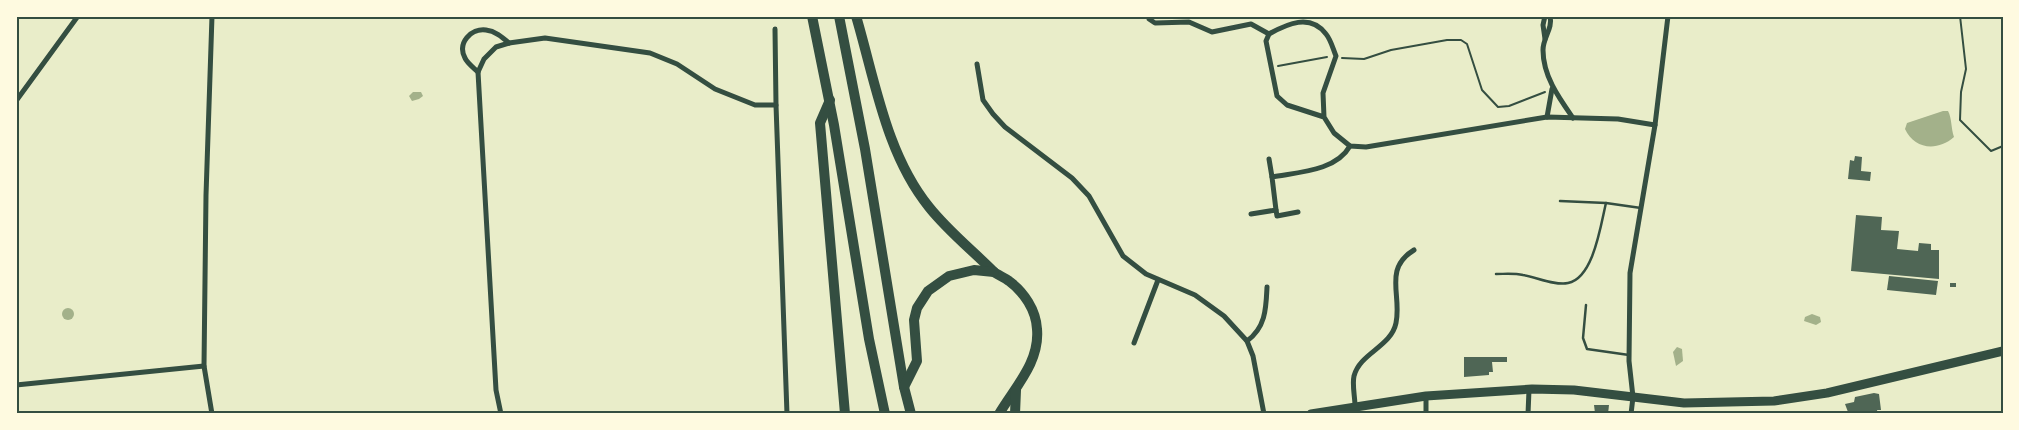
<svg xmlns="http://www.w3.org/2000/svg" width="2019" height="430" font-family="'Fira Sans',sans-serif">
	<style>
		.water { fill: #a3b18a }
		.building { fill: #4f6655 }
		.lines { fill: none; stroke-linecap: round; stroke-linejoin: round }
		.path { stroke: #344e41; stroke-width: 2 }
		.service { stroke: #344e41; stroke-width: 2.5 }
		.minor { stroke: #344e41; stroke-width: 5 }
		.primary { stroke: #344e41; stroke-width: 9 }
		.motorway { stroke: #344e41; stroke-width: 10 }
		.neatline { fill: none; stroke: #344e41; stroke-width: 2 }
	</style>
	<rect width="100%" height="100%" fill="#e9edc9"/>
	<!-- water -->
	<g class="water">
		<polygon points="413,92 421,92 423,96 419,99 412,101 409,96"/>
		<path d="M1943 111H1948C1952 118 1951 129 1954 137 1937 152 1914 149 1905 129L1907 123Z"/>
		<circle cx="68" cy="314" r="6"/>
		<polygon points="1812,314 1820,317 1821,322 1816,325 1804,321 1805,317"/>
		<polygon points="1677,347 1682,349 1683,361 1676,366 1673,352"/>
	</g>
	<!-- building -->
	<g class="building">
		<polygon points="1855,156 1862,157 1861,171 1871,172 1870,181 1848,179 1850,160 1854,161"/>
		<polygon points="1856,215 1882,217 1881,230 1899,231 1897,249 1918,251 1919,243 1931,244 1931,250 1939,250 1939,279 1851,271"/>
		<polygon points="1889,276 1938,281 1936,295 1887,290"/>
		<rect x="1950" y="283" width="6" height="4"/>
		<polygon points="1464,357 1507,357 1507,362 1492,362 1493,372 1489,372 1489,375 1464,377"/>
		<polygon points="1874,393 1879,394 1881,410 1877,410 1878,414 1843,414 1848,412 1845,404 1854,402 1855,397"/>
		<polygon points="1594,405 1609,405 1608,414 1595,413"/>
	</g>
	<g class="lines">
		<!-- path -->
		<g class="path">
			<polyline points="1960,16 1966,69 1961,92 1960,120 1991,151 2003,146"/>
			<polyline points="1342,58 1364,59 1391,50 1447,40 1461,40 1467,44 1482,90 1498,107 1509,106 1545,92"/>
			<polyline points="1278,66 1327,57"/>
		</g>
		<!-- service -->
		<g class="service">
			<polyline points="1560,201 1606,203 1641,208"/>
			<path d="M1496 274C1505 274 1514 273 1523 275 1536 277 1555 286 1568 283 1594 278 1601 223 1606 203"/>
			<polyline points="1586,305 1583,338 1587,349 1629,355"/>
		</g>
		<!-- minor -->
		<g class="minor">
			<polyline points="212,16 206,195 204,366 212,414"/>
			<polyline points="1149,16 1149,19 1155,23 1189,22 1212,32 1251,24 1269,34"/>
			<polyline points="1545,16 1543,25 1545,39"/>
			<path d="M1550 16C1553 29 1543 37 1543 50 1543 76 1559 98 1573 118"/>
			<polyline points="977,64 983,100 993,114 1005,127 1072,178 1089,196 1123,256 1146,274 1195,295 1224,316 1247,341 1253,356 1264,414"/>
			<path d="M478 72C474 68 467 63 465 58 457 43 471 28 486 30 495 31 502 37 509 43"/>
			<polyline points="16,101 78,16"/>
			<polyline points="776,105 787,414"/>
			<path d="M1324 117 1287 105 1277 96 1266 41 1269 34C1287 24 1310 13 1326 34 1331 40 1333 49 1336 56L1323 93 1324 117 1334 133 1350 146 1366 147 1547 117 1618 119 1655 125"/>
			<polyline points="1547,117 1552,89"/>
			<polyline points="1269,159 1272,177"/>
			<polyline points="1276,210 1277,216 1298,212"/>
			<path d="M1251 214 1276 210 1272 177C1299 172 1336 171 1350 146"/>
			<path d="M1247 341C1266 327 1266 308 1267 287"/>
			<polyline points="1134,343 1158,280"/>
			<polyline points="16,385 204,366"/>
			<path d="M1355 406C1355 397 1352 385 1354 376 1360 353 1391 347 1396 323 1402 295 1383 269 1414 250"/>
			<polyline points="501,414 496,390 478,72 484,59 496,47 509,43 545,38 650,53 677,64 715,89 755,105 776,105 775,29"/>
			<polyline points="1426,414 1426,396"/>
			<polyline points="1528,414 1529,390"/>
			<polyline points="1631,414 1633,397 1629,361 1630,273 1655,125 1668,16"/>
		</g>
		<!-- primary -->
		<polyline class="primary" points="1311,414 1426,396 1532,389 1574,390 1684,403 1774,401 1827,393 2003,351"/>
		<!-- motorway -->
		<g class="motorway">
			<polyline points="812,16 834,125 869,339 885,414"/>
			<polyline points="839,16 865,149 904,387 911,414"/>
			<path d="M856 16C875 80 886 154 929 207 948 231 972 250 993 271 997 275 1004 277 1009 281 1024 292 1036 310 1037 329 1040 362 1015 387 999 414"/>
			<polyline points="830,100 820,123 845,414"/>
			<polyline points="904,387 917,361 914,320 917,308 928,291 949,276 974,270 994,272"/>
			<polyline points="1015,414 1016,390"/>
		</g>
	</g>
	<!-- border -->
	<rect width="2019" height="430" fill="none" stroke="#fefae0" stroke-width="35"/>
	<rect x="18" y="18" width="1984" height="394" class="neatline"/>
</svg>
